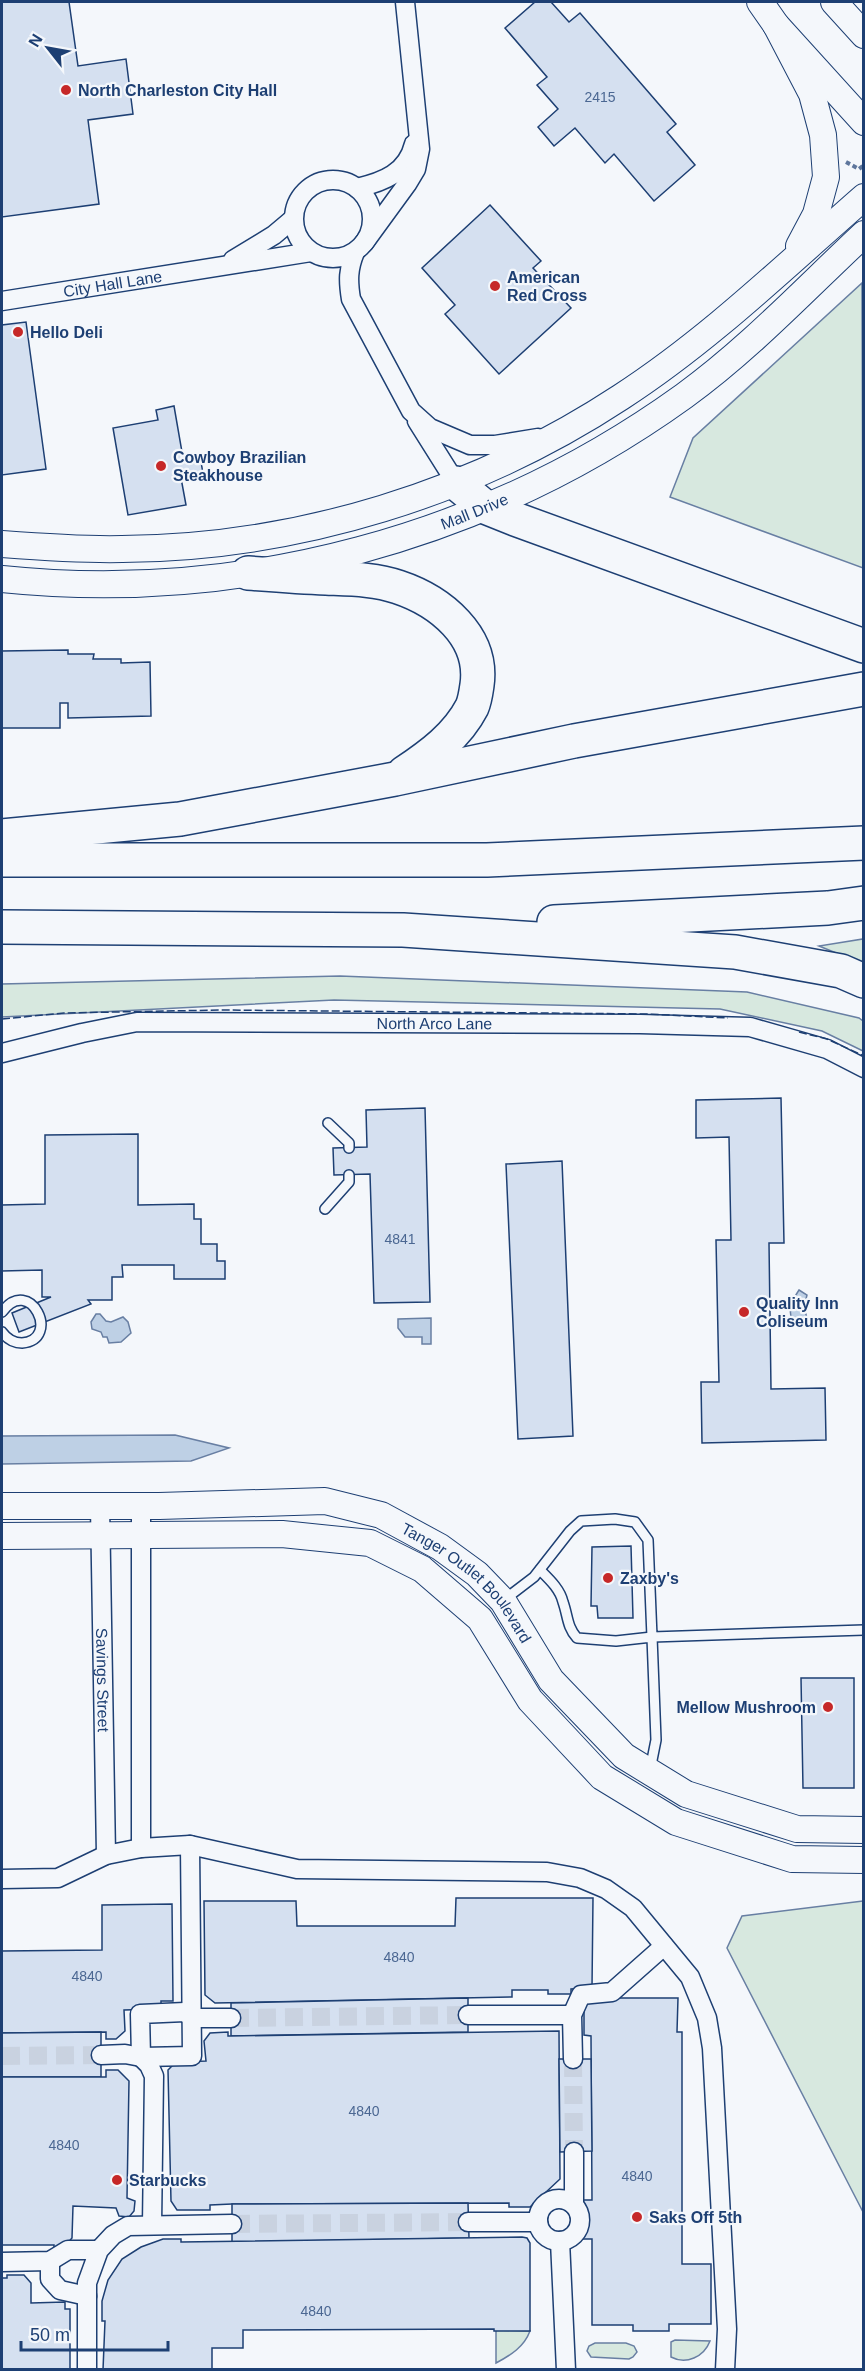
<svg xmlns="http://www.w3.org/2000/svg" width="865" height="2371" font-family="Arial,sans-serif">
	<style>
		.green { fill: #d7e8df; stroke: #687fa3; stroke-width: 1.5 }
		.water { fill: #bed0e5; stroke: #687fa3; stroke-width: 1.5 }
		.building { fill: #d5e0f0; stroke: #1d3f73; stroke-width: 1.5 }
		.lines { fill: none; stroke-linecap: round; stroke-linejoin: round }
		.street-tunnel { stroke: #c9d2e0; stroke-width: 18; stroke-dasharray: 18 9; stroke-linecap: butt }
		.lane-casing { stroke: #1d3f73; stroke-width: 12 }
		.street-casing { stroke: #1d3f73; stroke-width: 21 }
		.secondary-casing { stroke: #1d3f73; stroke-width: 28 }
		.highway-casing { stroke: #1d3f73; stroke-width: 36 }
		.path { stroke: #5e769c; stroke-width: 4; stroke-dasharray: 4.5 3; stroke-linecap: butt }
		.lane { stroke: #f4f7fb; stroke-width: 9 }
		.street { stroke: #f4f7fb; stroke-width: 18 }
		.secondary { stroke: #f4f7fb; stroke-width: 26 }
		.highway { stroke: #f4f7fb; stroke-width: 33 }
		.fence { stroke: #1d3f73; stroke-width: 1.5; stroke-dasharray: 8 3; stroke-linecap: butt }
		.poi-dot { fill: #c62828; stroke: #f4f7fb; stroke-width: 2 }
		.labels { text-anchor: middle; stroke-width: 4.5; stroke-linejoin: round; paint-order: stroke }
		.number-label { font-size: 14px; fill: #4b6792 }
		.poi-label { font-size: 16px; font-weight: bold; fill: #1d3f73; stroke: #f4f7fb; text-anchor: start }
		.street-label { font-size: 16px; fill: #1d3f73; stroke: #f4f7fb }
	</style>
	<rect width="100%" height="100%" fill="#f4f7fb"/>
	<!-- green -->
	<g class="green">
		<polygon points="862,283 863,568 670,497 693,438"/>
		<polygon points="863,939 863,964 819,946"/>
		<polygon points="340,976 747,992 859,1018 863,1021 863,1051 822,1031 720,1009 334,1000 2,1017 2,984"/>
		<polygon points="863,1901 864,1901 863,2212 727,1948 742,1916"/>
		<path d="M496 2330 530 2331C524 2347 511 2355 496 2363Z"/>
		<path d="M675 2340 710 2341C704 2357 686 2365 671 2357V2342Z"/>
		<polygon points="595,2343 626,2343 634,2346 637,2352 633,2357 629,2359 591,2357 587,2351 589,2346"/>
	</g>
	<!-- water -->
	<g class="water">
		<path d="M799 1290 807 1295 804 1307 808 1322 802 1326 795 1324C786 1312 791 1302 799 1290Z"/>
		<polygon points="96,1314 100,1314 106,1321 111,1322 123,1317 128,1322 131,1333 121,1342 109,1343 107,1337 103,1337 101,1332 92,1329 91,1322"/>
		<polygon points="431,1318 431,1344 422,1344 422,1337 405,1337 398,1328 398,1319"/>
		<polygon points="175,1435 229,1448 191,1461 2,1464 2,1436"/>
	</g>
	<!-- building -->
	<g class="building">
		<polygon points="2,2 69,2 78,66 126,59 133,114 88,120 99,204 2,217"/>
		<polygon points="535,2 551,2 569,22 580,13 676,124 667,132 695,165 654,201 614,154 605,163 575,128 554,146 538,127 558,109 537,85 547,77 505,28"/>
		<polygon points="490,205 541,261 533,268 571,308 499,374 445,314 455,305 422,268"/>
		<polygon points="26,322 46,469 2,475 2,325"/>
		<polygon points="174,406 183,458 200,455 203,474 181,478 186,505 128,515 113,428 158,420 156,410"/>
		<polygon points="68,650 68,654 94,654 93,659 121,659 121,663 150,662 151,716 68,718 68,703 60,703 60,728 2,728 2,651"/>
		<polygon points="781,1098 784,1243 769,1243 771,1389 825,1388 826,1440 702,1443 701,1382 719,1382 716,1240 731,1240 729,1137 696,1138 696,1100"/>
		<polygon points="425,1108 430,1302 374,1303 370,1174 334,1175 333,1148 367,1147 366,1110"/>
		<polygon points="138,1134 138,1205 194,1204 194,1219 201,1219 201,1244 217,1244 217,1261 225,1261 225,1279 174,1279 174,1265 122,1265 123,1277 112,1277 112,1300 88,1300 91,1304 19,1332 12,1313 51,1297 42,1297 42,1270 2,1271 2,1205 45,1204 45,1135"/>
		<polygon points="562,1161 573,1436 518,1439 506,1164"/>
		<polygon points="631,1546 633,1618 598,1618 597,1606 591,1606 592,1547"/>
		<polygon points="801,1678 854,1678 854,1788 803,1788"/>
		<polygon points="456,1898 593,1898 592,1988 571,1989 571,1994 548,1994 548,1990 512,1990 512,1997 215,2003 205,1995 204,1901 296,1901 297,1926 455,1926"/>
		<polygon points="172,1904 173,2001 161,2001 161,2009 124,2010 125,2031 116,2039 106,2039 106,2032 2,2033 2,1951 102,1950 102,1905"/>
		<polygon points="468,1998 468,2032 231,2036 231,2003"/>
		<polygon points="584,1998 678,1998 677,2032 682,2032 682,2264 711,2264 711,2324 669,2324 669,2331 633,2331 633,2325 592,2325 592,2239 583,2239 583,2200 592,2200 591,2036 584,2035"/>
		<polygon points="559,2031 560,2179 530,2207 509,2207 509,2203 232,2204 210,2205 210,2210 177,2210 171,2201 168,2070 176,2062 206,2061 204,2041 210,2033 228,2032 228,2036 231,2036"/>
		<polygon points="101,2032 101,2077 2,2077 2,2033"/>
		<polygon points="559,2059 591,2059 592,2151 560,2152"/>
		<polygon points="106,2070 118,2070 129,2081 127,2198 135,2201 134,2211 129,2217 119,2216 116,2208 73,2206 72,2238 64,2247 54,2247 54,2245 2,2245 2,2077 106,2077"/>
		<polygon points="468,2203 469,2238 232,2242 232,2204"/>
		<polygon points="522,2237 527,2238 530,2243 530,2331 494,2331 494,2329 243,2330 243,2348 212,2348 212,2369 103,2370 105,2321 102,2321 102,2301 108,2280 122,2259 141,2247 163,2239 181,2239 181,2242"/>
		<polygon points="7,2275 24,2275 31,2283 31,2303 65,2302 65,2309 70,2309 70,2370 2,2370 2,2278 7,2278"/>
	</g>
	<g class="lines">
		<!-- street-tunnel -->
		<g class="street-tunnel">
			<polyline points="231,2018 468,2015"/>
			<polyline points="2,2056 101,2055"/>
			<polyline points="573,2059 574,2152"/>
			<polyline points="232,2224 468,2222"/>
		</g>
		<!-- lane casing -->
		<g class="lane-casing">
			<g id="lane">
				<polyline points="328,1123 349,1143 349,1148"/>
				<polyline points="325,1209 349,1182 349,1175"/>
				<path d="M2 1312C30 1274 62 1340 22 1343 13 1343 7 1339 2 1332"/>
				<path d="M540 1570C549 1579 560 1589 563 1602 568 1616 567 1627 577 1638L616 1641 652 1637 656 1740 650 1770"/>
				<polyline points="504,1600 534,1577 570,1531 581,1521 615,1519 635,1522 648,1540 652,1637 864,1630"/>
			</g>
		</g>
		<!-- street casing -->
		<g class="street-casing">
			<g id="street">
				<circle cx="333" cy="219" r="39"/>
				<path d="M357 188C383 182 407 173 414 144"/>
				<polyline points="364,243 407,184 416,169 420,149 405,2"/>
				<path d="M355 252C348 269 348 281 351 299L411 411 430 428 470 445H495L538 438"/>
				<polyline points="233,260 274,235 293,219"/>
				<path id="s1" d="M2 301 311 252"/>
				<polyline points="417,421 456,483"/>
				<path id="s2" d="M2 1053 82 1033 137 1022 640 1024 750 1027 827 1049 864 1068"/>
				<path id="s3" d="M100 1506 106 1855"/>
				<polyline points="141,1848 141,1506"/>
				<polyline points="2,1879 58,1878 106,1855 141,1848 190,1845 297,1869 547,1872 580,1878 606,1889 633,1908 690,1977 707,2018 712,2048 727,2329 725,2370"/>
				<polyline points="468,2015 572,2015"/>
				<polyline points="101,2055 125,2054 141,2057 192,2056 190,1845"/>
				<polyline points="573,2059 572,2015 581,1995 612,1992 664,1946"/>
				<polyline points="574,2152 574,2205"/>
				<circle cx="559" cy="2220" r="21"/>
				<polyline points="468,2222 538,2222"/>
				<polyline points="152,2225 154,2076 149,2065 141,2057 140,2014 185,2012 192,2018 231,2018"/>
				<polyline points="560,2241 566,2370"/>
				<polyline points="50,2261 50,2279 60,2290 87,2296"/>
				<polyline points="2,2262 50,2261 68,2250 99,2250"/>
				<polyline points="87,2370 87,2283 99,2250 113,2235 128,2226 232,2224"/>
			</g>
		</g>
		<!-- secondary casing -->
		<g class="secondary-casing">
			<g id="secondary">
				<polyline points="760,2 776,25 864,122"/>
				<polyline points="834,2 864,35"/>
				<polyline points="776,25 812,94 823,135 826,177 816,214 799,246"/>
				<path d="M2 544C42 547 82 550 122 549 297 548 475 493 621 397 709 340 785 266 864 197"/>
				<path id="s4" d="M2 579C243 604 487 538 684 396 749 349 805 289 864 234"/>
				<path id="s5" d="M2 1506H159L325 1501 381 1515 440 1547 477 1574 503 1601 551 1680 624 1756 686 1794 797 1829 864 1830"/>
				<polyline points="2,1536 282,1534 370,1543 422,1569 480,1619 530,1700 602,1777 676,1822 792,1859 864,1860"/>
			</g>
		</g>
		<!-- highway casing -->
		<g class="highway-casing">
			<g id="highway">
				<polyline points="456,483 485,507 515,519 864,646"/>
				<path d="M248 573C274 575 300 577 326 578 350 579 375 579 398 587 440 601 484 636 477 685 476 692 475 700 472 707 457 736 431 755 404 773"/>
				<polyline points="2,836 180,819 395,779 574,741 864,689"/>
				<polyline points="2,860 487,860 864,843"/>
				<polyline points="554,922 828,908 864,903"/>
				<polyline points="2,927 403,930 735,952 841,971 864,981"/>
			</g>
		</g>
		<!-- path -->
		<polyline class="path" points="846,162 859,169 864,165"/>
		<!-- lane -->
		<use href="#lane" class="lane"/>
		<!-- street -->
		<use href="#street" class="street"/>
		<!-- secondary -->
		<use href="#secondary" class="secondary"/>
		<!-- highway -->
		<use href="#highway" class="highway"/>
		<!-- fence -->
		<g class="fence">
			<polyline points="2,1019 64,1013 220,1010 647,1014 728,1018"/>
			<polyline points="799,1032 827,1039 864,1056"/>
		</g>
	</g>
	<!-- markers -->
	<g class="poi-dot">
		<circle cx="66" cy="90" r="6"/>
		<circle cx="495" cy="286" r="6"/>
		<circle cx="18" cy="332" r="6"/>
		<circle cx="161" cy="466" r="6"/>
		<circle cx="744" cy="1312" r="6"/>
		<circle cx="608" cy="1578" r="6"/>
		<circle cx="828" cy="1707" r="6"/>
		<circle cx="117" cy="2180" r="6"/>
		<circle cx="637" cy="2217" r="6"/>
	</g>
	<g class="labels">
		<!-- number labels -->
		<g class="number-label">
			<text x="600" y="102">2415</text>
			<text x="400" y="1244">4841</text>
			<text x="399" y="1962">4840</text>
			<text x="87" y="1981">4840</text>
			<text x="364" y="2116">4840</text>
			<text x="64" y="2150">4840</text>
			<text x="637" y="2181">4840</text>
			<text x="316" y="2316">4840</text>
		</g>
		<!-- poi labels -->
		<g class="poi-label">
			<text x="78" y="96">North Charleston City Hall</text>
			<text x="507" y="283">American<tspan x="507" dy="18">Red Cross</tspan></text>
			<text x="30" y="338">Hello Deli</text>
			<text x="173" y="463">Cowboy Brazilian<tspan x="173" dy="18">Steakhouse</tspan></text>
			<text x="756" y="1309">Quality Inn<tspan x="756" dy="18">Coliseum</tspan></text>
			<text x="620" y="1584">Zaxby's</text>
			<text x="816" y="1713" text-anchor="end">Mellow Mushroom</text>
			<text x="129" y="2186">Starbucks</text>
			<text x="649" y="2223">Saks Off 5th</text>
		</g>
		<!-- street labels -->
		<g class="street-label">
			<text dy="6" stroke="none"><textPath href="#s1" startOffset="112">City Hall Lane</textPath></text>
			<text dy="6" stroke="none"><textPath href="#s4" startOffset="482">Mall Drive</textPath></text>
			<text dy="6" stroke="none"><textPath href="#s2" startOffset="436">North Arco Lane</textPath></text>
			<text dy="6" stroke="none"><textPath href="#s5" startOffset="492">Tanger Outlet Boulevard</textPath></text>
			<text dy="6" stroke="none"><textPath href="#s3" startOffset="174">Savings Street</textPath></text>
		</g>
	</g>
	<!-- border -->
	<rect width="865" height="2371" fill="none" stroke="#1d3f73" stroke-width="6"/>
	<!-- north arrow -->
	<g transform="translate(48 48) rotate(301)" stroke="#f4f7fb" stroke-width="4.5" paint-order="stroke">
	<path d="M0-4.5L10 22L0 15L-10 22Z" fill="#1d3f73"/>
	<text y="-9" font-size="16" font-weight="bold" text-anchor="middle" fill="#1d3f73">N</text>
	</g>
	<!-- scale -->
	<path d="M21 2341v9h147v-9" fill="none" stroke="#1d3f73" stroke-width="3"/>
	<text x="30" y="2341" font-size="18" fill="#1d3f73" stroke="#f4f7fb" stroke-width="4.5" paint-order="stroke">50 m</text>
</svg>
